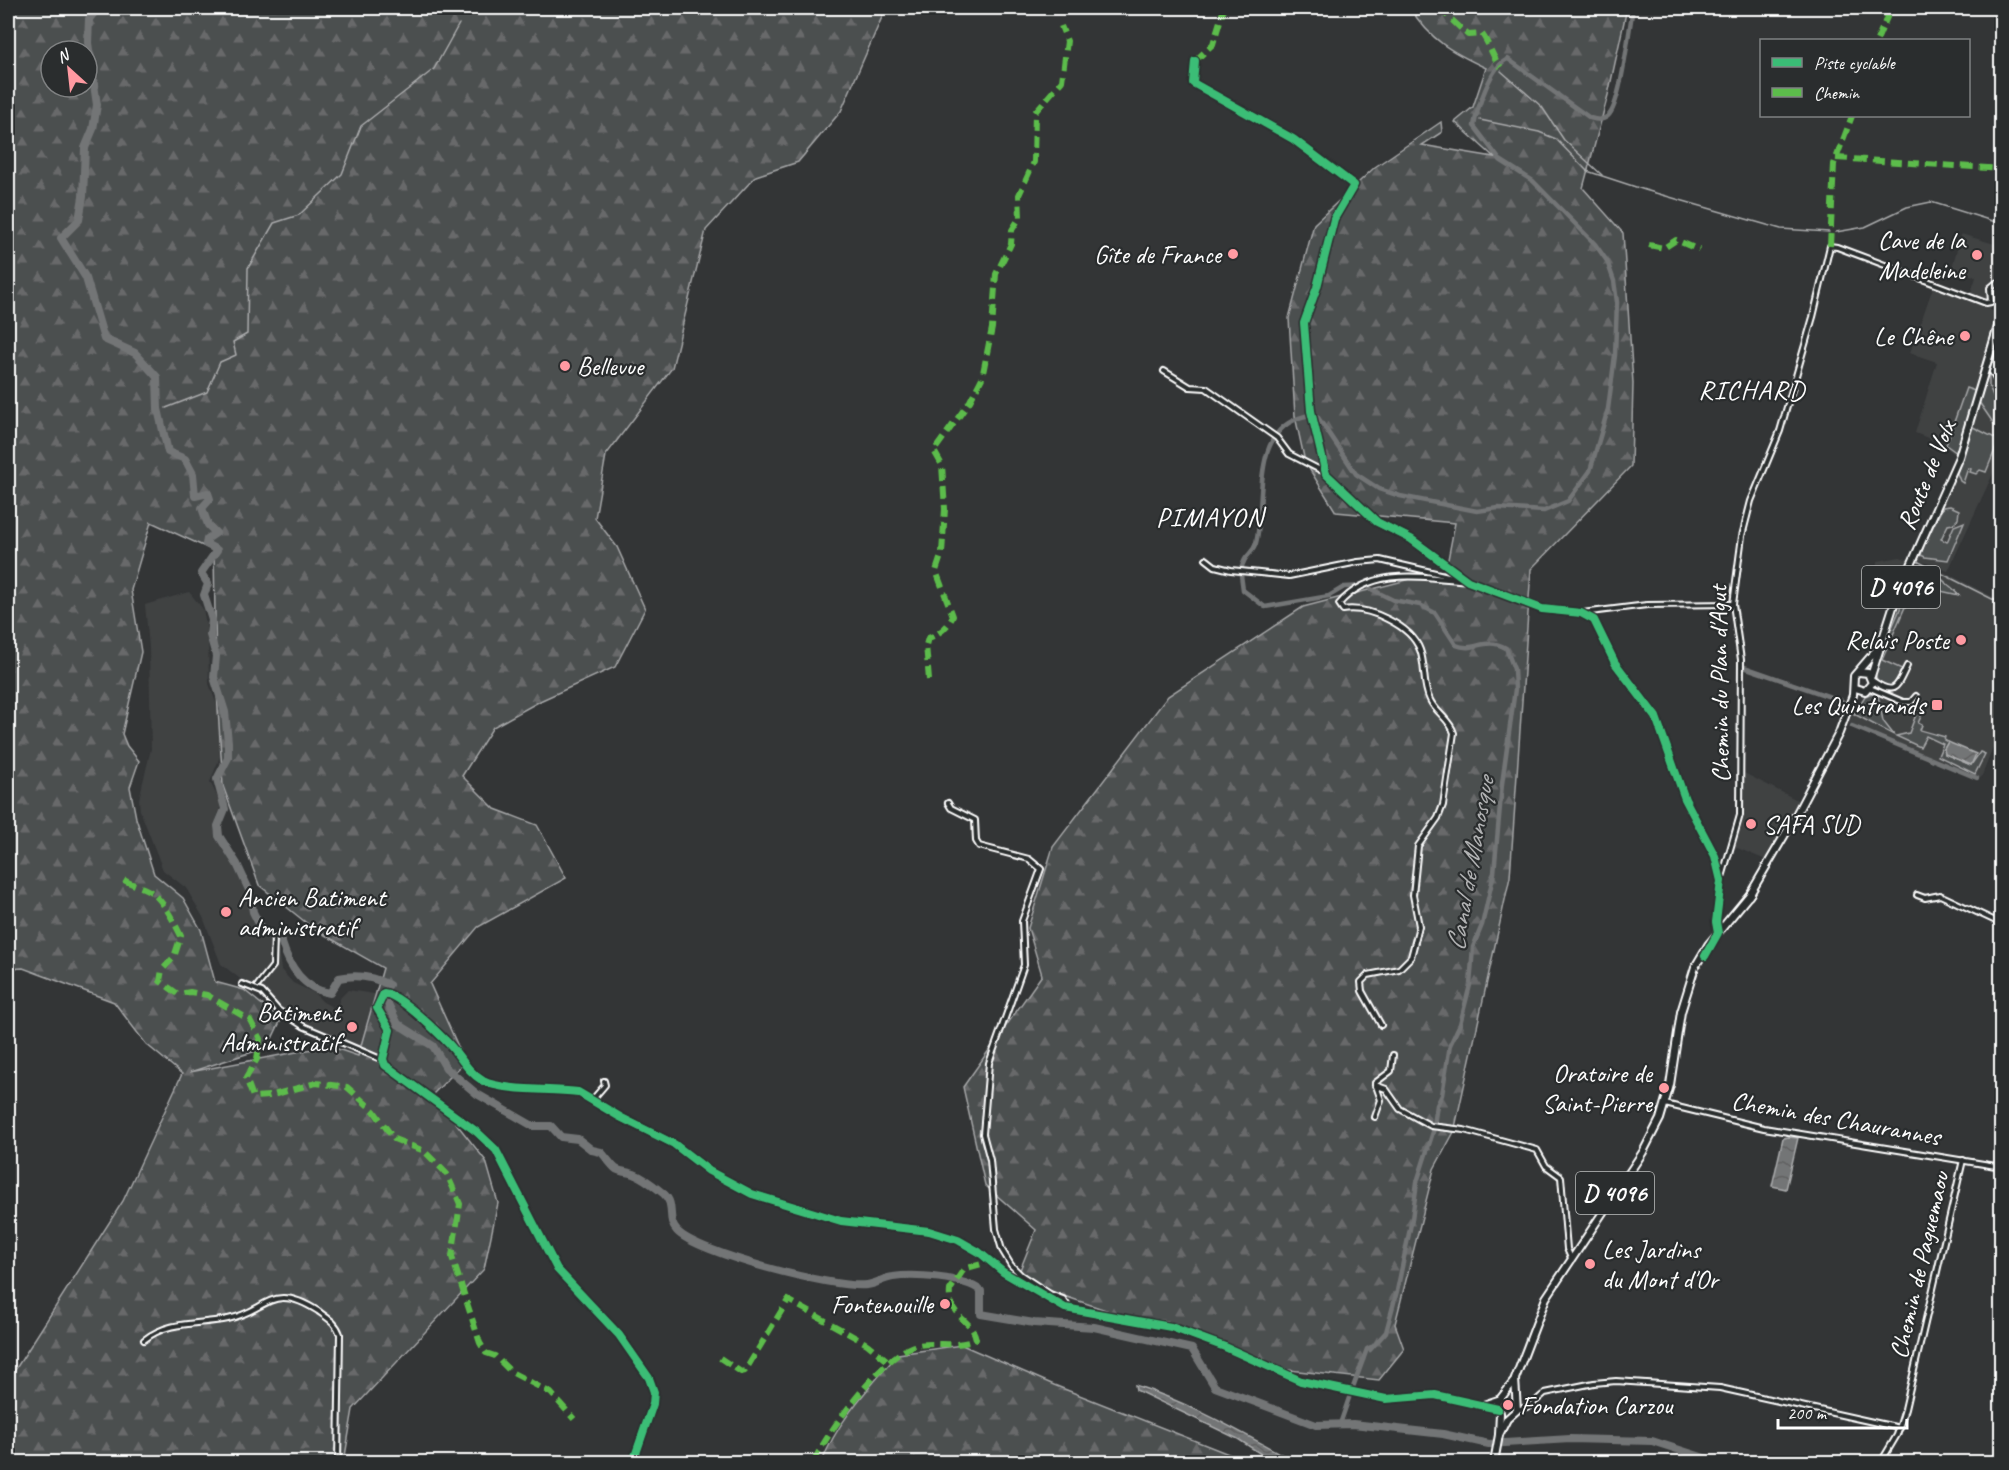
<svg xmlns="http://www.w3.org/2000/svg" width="2009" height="1470" font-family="Caveat,sans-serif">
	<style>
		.built { fill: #404243 }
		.green { fill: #4c4f50; stroke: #a6a7a8; stroke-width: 1.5 }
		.forest { fill: url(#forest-firs); stroke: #a6a7a8; stroke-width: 1.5; fill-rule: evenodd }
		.water { fill: url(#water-waves); stroke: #abacad; stroke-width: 1.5 }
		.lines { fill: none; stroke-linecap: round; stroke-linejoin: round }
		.stream { stroke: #abacad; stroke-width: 1.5 }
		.canal { stroke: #737576; stroke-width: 4.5 }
		.river { stroke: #737576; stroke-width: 8 }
		.street-casing { stroke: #fff; stroke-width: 8 }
		.primary-casing { stroke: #fff; stroke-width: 10 }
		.street { stroke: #2a2d2e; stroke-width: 4 }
		.primary { stroke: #2a2d2e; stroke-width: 6 }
		.quiet { stroke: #5cbc4b; stroke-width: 6; stroke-dasharray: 12 6; stroke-linecap: butt }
		.cycleway-casing { stroke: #2a2d2e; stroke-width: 11 }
		.cycleway { stroke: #3abd76; stroke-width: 8 }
		.poi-dot { fill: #ff9aa2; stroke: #2a2d2e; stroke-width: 2 }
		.labels { text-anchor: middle; stroke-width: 4.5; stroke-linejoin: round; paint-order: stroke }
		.shield { fill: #2a2d2e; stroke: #bfc0c0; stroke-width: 1.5 }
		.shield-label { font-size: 24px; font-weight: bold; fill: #fff }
		.poi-label { font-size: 26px; fill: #fff; stroke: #2a2d2e; text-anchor: end }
		.street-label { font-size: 26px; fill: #fff; stroke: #2a2d2e }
		.neighbourhood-label { font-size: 27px; letter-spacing: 1.5px; fill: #fff; stroke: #2a2d2e }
		.water-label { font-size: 27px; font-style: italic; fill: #b2b3b4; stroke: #2a2d2e }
	</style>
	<defs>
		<pattern id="forest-firs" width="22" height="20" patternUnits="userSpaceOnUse" patternTransform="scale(1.5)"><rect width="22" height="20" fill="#4c4f50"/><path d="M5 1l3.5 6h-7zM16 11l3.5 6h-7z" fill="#67696a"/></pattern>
		<pattern id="water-waves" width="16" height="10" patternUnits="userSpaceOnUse" patternTransform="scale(1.5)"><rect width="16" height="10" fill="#737576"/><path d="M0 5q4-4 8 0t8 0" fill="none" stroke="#606061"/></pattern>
	</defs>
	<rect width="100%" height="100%" fill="#333536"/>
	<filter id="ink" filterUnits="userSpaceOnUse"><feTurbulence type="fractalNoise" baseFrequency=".0167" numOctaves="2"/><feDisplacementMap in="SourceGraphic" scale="12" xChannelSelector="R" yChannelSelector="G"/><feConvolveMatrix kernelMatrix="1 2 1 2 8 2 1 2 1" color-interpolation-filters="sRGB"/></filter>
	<g filter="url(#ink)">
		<!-- built -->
		<g class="built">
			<polygon points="1961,234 2001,246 2001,281 1990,310 2001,314 2001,466 1997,465 1948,571 1915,559 1958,457 1941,443 1915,433 1937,362 1910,353 1933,287 1969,299 1976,277 1952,268"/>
			<polygon points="1900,557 1909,560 1894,593 1886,596 1866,590 1878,561"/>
			<polygon points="1913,562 1946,573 2001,601 2001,728 1981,778 1848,723 1861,699 1871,691 1877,654"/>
			<polygon points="189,592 203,609 208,635 209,684 221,716 223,749 210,782 221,804 214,828 215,838 233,863 247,892 250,913 258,930 273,942 277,942 281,970 293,983 314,993 323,1002 336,1009 341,997 348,990 374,994 374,1051 324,1034 296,1019 280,1009 264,990 248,985 221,964 203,917 186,888 163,870 140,810 139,799 151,749 149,647 145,605"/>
			<polygon points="1744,773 1799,801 1766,860 1735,847 1744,812"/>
		</g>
		<!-- green -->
		<g class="green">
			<polygon points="2001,326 2001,336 1989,376 1989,386 1994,398 1994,424 1979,402"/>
			<polygon points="1966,388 1975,391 1957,453 1946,445"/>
			<polygon points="1973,427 1999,440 1986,472 1980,470 1976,474 1970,472 1971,469 1968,468 1963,483 1960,481 1957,473"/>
			<polygon points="1950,506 1959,510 1958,519 1953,524 1948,525 1941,539 1947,542 1954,526 1964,522 1948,560 1925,557 1921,555 1924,544 1943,507"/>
			<path d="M1919 567 1925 572 1937 574C1944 583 1952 586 1959 595L1941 591 1927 607H1905L1882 660 1902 669 1894 685 1887 687 1877 680 1874 669 1900 609 1901 598 1912 568Z"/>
			<polygon points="1872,693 1878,695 1883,721 1894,735 1854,714 1865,696"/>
			<polygon points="1924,702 1927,704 1918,723 1922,725 1920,730 1945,737 1944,740 1948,742 1944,749 1945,754 1971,765 1980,752 1985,754 1975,774 1938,756 1943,744 1926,736 1920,747 1896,736 1909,733 1920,704"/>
		</g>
		<!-- forest -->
		<g class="forest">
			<path d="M8 8H886L841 111 798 162 756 176 706 230 672 368 606 455 595 518 617 547 645 609 615 667 542 700 493 727 462 776 495 809 537 825 566 878 478 927 430 984 466 1064 462 1065 433 1094 486 1161 498 1203 484 1269 353 1409 344 1462H8V1381L123 1201 182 1074 146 1044 114 1002 23 968 8 969ZM51 51H87V87H51ZM151 522 214 551 216 678 223 786 259 885 314 929 383 968 358 1056 329 1046 190 1072 268 1047 281 1020 244 990 215 982 201 930 183 898 154 874 136 818 130 787 139 761 127 746 122 734 141 652 131 590Z"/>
			<path d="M1410 8H1627L1608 95 1583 188 1623 233 1633 383 1631 466 1531 569 1510 877 1454 1132 1434 1169 1395 1324 1404 1349 1379 1380 1280 1369 1222 1341 1167 1321 1121 1315 1016 1280 1036 1230 985 1185 963 1087 1042 975 1028 928 1053 847 1168 696 1303 607 1446 570 1455 523 1336 512 1305 462 1295 416 1289 318 1314 224 1375 167 1441 122 1442 132 1422 145 1494 157 1455 122 1473 107 1486 68C1452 52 1431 41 1410 8Z"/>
			<path d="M962 1345 1054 1385 1231 1455 1332 1460 1337 1462H822C837 1421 870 1387 898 1354Z"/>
		</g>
		<!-- water -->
		<g class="water">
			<polygon points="1948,742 1976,754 1971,765 1945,754 1944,749"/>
			<polygon points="1789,1137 1798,1138 1786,1189 1772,1186 1783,1138"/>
			<path d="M1135 1385C1187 1402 1235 1429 1283 1455L1281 1460 1273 1462 1238 1439 1136 1390Z"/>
		</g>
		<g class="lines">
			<!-- stream -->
			<g class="stream">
				<polyline points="1501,71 1542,107 1564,140 1602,175"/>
				<polyline points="1480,120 1539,132 1556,139 1587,171 1645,190 1781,229 1829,232"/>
				<polyline points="1836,232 1865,227 1907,207 1931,202 2002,224"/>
				<polyline points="166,408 207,392 220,362 236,355 233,342 247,334 248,268 274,223 299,215 342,174 361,126 434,69 459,24"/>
				<polyline points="160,416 162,414"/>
				<polyline points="1917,561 2002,604"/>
			</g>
			<!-- canal -->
			<g class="canal">
				<path d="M1241 571C1244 553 1253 555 1256 543 1266 505 1250 435 1299 418 1306 416 1311 413 1317 416L1356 474 1379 489 1400 496 1477 511 1498 508 1544 511 1568 501 1590 471 1608 409 1615 355 1617 302 1614 281 1607 261 1595 244 1533 181 1500 160 1474 126C1477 109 1491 65 1508 59L1590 118C1597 120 1602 121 1608 116 1621 105 1629 28 1633 8"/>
				<path d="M1241 575 1243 590 1265 607 1329 596 1344 587 1365 586 1393 600 1420 605 1435 613 1456 645C1475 653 1484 636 1506 648L1514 669 1515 689 1502 784 1494 873 1482 925 1473 947 1470 985 1460 1024 1450 1045 1442 1095 1437 1105 1433 1132 1417 1182 1412 1219 1397 1291 1386 1332 1370 1350"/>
				<polyline points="1744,667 1842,701"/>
				<polyline points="1852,726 1977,778"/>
				<polyline points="1352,1390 1367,1349 1371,1347"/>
				<polyline points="1340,1424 1350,1395"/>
			</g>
			<!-- river -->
			<g class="river">
				<polyline points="98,8 89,19 88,43 97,105 93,129 85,148 83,197 79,220 61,238 86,278 104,339 135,353 157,377 158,409 168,452 185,459 193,474 195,496 208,493 210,499 202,508 208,525 216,533 207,539 206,544 217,550 201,573 208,584 204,595 212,620 210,635 216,656 214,677 225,712 228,742 228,758 217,779 225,809 218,826 219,836 237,864 250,892 253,912 260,926"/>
				<path d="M282 943C289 966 304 990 330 993L339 978C357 974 372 976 389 985"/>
				<path d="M387 1002 398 1024 433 1046 446 1068 477 1094 533 1126H551L561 1137 578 1139 592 1150 601 1152C606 1157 611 1165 616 1169 621 1172 628 1172 634 1174 645 1178 654 1186 664 1194 676 1205 666 1219 677 1231 697 1253 834 1289 867 1285 876 1284 884 1278 893 1277 913 1274 965 1277 981 1291V1314L1034 1323 1094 1327 1192 1349 1215 1387 1316 1425 1353 1424 1443 1434 1489 1444 1570 1439 1652 1441 1717 1462"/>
			</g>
			<!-- street casing -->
			<g class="street-casing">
				<g id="street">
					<polyline points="1195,61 1193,83 1293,139 1354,185 1334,219 1317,287 1304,323 1311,411 1326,474 1377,522 1411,539 1468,581 1542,609 1581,613 1594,620 1615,663 1656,717 1685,799 1715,856 1721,881 1716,922 1718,933"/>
					<polyline points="1164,371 1190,387 1206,388 1277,438 1289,454 1326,473"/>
					<polyline points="1996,379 1992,372 2002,341"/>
					<polyline points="1206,559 1215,566 1231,570 1289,576 1358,562 1380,560 1461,579"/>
					<polyline points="1582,613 1647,605 1733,604"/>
					<path d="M1873 681C1896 697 1897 686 1907 666"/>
					<polyline points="1870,688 1903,702 1911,702 1916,696"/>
					<polyline points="948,803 951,808 975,820 976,841 979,846 1029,859 1041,869 1022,921 1024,965 989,1063 983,1134 990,1160 996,1229 1002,1250 1011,1265 1021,1275 1050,1294 1063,1299 1070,1309"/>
					<polyline points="1721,881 1740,815 1741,660 1733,604 1742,536 1751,501 1780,431 1813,317 1830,246 1837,247 1986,303 1991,302 1990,288 1996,283"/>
					<polyline points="1917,895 1925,898 1940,895 2002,924"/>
					<polyline points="242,984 262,992 278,1010 303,1026 383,1060"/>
					<polyline points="258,985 273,966 274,936"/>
					<path d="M1381 1025 1362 991 1361 982 1368 975 1399 969 1411 957 1419 926 1413 895 1418 846 1438 818 1443 805 1454 733C1450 719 1436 713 1430 700 1422 684 1426 666 1420 650 1411 625 1368 606 1343 610L1339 604C1372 566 1422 577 1467 581"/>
					<polyline points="1375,1085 1386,1089 1400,1109 1431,1126 1464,1130 1537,1150 1546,1166 1561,1177 1567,1249 1571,1258"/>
					<polyline points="593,1099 605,1085 604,1081"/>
					<polyline points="1665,1104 1764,1128 2002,1167"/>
					<polyline points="1375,1117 1381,1100 1375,1083 1391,1071 1393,1055"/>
					<path d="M144 1340C169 1320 198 1325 228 1319 268 1311 271 1281 318 1311 327 1318 336 1322 340 1334L338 1462"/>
					<polyline points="1483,1404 1498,1399"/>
					<polyline points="1517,1410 1530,1406 1545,1393 1594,1383 1616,1381 1720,1388 1900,1428"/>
					<path d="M633 1462 653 1404 654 1392 649 1378 619 1335 557 1269 496 1150 477 1132 385 1065 383 1059 390 1030 377 1008 384 993C398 994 434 1029 445 1040 459 1053 466 1071 483 1081 501 1091 555 1089 578 1092L620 1117 674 1144 709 1171 752 1194 841 1221 929 1231 958 1240 979 1252 1003 1272 1065 1308 1171 1327 1225 1347 1301 1381 1386 1399 1435 1395 1498 1409"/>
					<polyline points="1881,1462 1897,1435 1905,1409 1963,1160"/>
				</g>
			</g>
			<!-- primary casing -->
			<g class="primary-casing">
				<g id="primary">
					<polyline points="1871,676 1895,601 1959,457 2002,313"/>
					<polyline points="1855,688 1865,691 1872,683 1868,673 1859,672"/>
					<polyline points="1749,896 1790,826 1839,733 1853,695 1854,676 1878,648"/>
					<polyline points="1499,1435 1507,1419 1517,1410 1515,1379 1546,1298 1643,1152 1660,1119 1670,1085 1681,1012 1695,967 1708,945 1751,893"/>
					<polyline points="1494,1462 1499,1435 1500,1413 1497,1403 1515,1380"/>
				</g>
			</g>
			<!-- street -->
			<use href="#street" class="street"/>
			<!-- primary -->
			<use href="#primary" class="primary"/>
			<!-- quiet -->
			<g class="quiet">
				<path d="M1439 8 1468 35 1482 34C1490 45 1492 57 1501 67"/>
				<polyline points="1877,40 1891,8"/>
				<polyline points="1195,61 1213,44 1224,8"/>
				<polyline points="1836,158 2002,169"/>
				<polyline points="1649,245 1664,248 1676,240 1699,250"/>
				<polyline points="1830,246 1834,164 1852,116"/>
				<path d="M929 680 926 645 928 638C940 634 948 627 953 616L936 571 942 553 945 509 942 465 934 451 970 401 982 378 992 328 996 274 1011 244 1012 230 1020 217 1019 195 1034 162 1035 112 1062 81 1067 41 1061 26"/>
				<path d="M124 880C132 885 144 887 151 892 164 901 174 922 181 936L174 957 162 970 160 981 178 994 190 992 207 995 250 1020 260 1039 257 1059 246 1078 253 1097 269 1096 316 1083 347 1087 374 1111 394 1139 424 1151 447 1174 460 1204 452 1257 480 1343 486 1353 495 1356 511 1372 551 1393 574 1419"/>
				<polyline points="720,1358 741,1372 745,1371 788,1300 867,1344 888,1361"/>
				<path d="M814 1462C825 1434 883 1357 911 1347 931 1340 958 1349 976 1339 973 1319 947 1317 950 1290L964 1269 989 1262"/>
			</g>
			<!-- cycleway casing -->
			<g class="cycleway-casing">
				<g id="cycleway">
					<polyline points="1195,61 1193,83 1293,139 1354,185 1334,219 1317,287 1304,323 1311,411 1326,474 1377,522 1411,539 1468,581 1542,609 1581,613 1594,620 1615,663 1656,717 1685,799 1715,856 1721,881 1716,922 1718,933 1705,956"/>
					<path d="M633 1462 653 1404 654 1392 649 1378 619 1335 557 1269 496 1150 477 1132 385 1065 383 1059 390 1030 377 1008 384 993C398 994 434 1029 445 1040 459 1053 466 1071 483 1081 501 1091 555 1089 578 1092L620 1117 674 1144 709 1171 752 1194 841 1221 929 1231 958 1240 979 1252 1003 1272 1065 1308 1171 1327 1225 1347 1301 1381 1386 1399 1435 1395 1498 1409"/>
				</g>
			</g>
			<!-- cycleway -->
			<use href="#cycleway" class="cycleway"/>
		</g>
	</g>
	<!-- markers -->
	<g class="poi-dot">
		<circle cx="1233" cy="254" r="6"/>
		<circle cx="1977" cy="255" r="6"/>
		<circle cx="1965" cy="336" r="6"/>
		<circle cx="565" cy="366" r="6"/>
		<circle cx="1961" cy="640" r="6"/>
		<rect x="1931" y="699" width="12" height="12" rx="3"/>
		<circle cx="1751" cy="824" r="6"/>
		<circle cx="226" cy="912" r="6"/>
		<circle cx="352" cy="1027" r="6"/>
		<circle cx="1664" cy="1088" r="6"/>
		<circle cx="1590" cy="1264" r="6"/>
		<circle cx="945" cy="1304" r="6"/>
		<circle cx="1508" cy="1405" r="6"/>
	</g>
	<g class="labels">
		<!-- shield labels -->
		<g class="shield">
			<rect x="1862" y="566" width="78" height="42" rx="4.5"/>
			<rect x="1576" y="1172" width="78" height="42" rx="4.5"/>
		</g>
		<g class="shield-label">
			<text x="1901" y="595">D 4096</text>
			<text x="1615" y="1201">D 4096</text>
		</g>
		<!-- poi labels -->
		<g class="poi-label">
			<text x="1965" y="249">Cave de la<tspan x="1965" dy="30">Madeleine</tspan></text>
			<text x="1221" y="263">Gîte de France</text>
			<text x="1953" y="345">Le Chêne</text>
			<text x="577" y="375" text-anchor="start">Bellevue</text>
			<text x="1949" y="649">Relais Poste</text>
			<text x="1925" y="714">Les Quintrands</text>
			<text x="1763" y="833" text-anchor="start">SAFA SUD</text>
			<text x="238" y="906" text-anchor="start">Ancien Batiment<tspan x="238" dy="30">administratif</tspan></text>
			<text x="340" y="1021">Batiment<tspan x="340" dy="30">Administratif</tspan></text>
			<text x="1652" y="1082">Oratoire de<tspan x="1652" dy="30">Saint-Pierre</tspan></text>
			<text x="1602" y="1258" text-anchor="start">Les Jardins<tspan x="1602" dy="30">du Mont d'Or</tspan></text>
			<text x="933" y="1313">Fontenouille</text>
			<text x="1520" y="1414" text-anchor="start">Fondation Carzou</text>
		</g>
		<!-- street labels -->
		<g class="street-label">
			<text transform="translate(1926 475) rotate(-68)" y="9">Route de Volx</text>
			<text transform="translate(1719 684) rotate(-91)" y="9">Chemin du Plan d'Agut</text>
			<text transform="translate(1836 1118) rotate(10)" y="9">Chemin des Chaurannes</text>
			<text transform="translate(1919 1265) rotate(-77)" y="9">Chemin de Paguemaou</text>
		</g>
		<!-- neighbourhood labels -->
		<g class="neighbourhood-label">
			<text x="1752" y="399">RICHARD</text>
			<text x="1210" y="526">PIMAYON</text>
		</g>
		<!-- water labels -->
		<g class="water-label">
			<text transform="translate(1470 864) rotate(-80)" y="9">Canal de Manosque</text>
		</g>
	</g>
	<!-- margin -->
	<rect width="2009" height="1470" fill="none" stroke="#2a2d2e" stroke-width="30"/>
	<rect x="15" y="15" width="1979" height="1440" fill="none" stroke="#fff" stroke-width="2" filter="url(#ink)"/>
	<!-- legend -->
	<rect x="1760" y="39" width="210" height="78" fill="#2a2d2e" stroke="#7f8182" stroke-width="1.5"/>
	<rect x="1772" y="58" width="30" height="9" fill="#3abd76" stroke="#7f8182" stroke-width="1.5"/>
	<text x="1814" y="69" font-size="18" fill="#ffffff">Piste cyclable</text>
	<rect x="1772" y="88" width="30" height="9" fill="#5cbc4b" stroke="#7f8182" stroke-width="1.5"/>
	<text x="1814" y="99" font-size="18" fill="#ffffff">Chemin</text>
	<!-- north arrow -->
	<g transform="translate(69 69) rotate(333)"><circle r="28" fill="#2a2d2e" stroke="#7f8182" stroke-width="1.5"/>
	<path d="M0-4.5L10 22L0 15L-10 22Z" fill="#ff9aa2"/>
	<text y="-9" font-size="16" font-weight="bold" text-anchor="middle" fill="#ffffff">N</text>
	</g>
	<!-- scale -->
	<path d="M1778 1419v9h129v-9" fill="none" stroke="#ffffff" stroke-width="3"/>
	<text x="1787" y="1419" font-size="18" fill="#ffffff" stroke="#2a2d2e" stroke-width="4.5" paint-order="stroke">200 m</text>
</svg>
